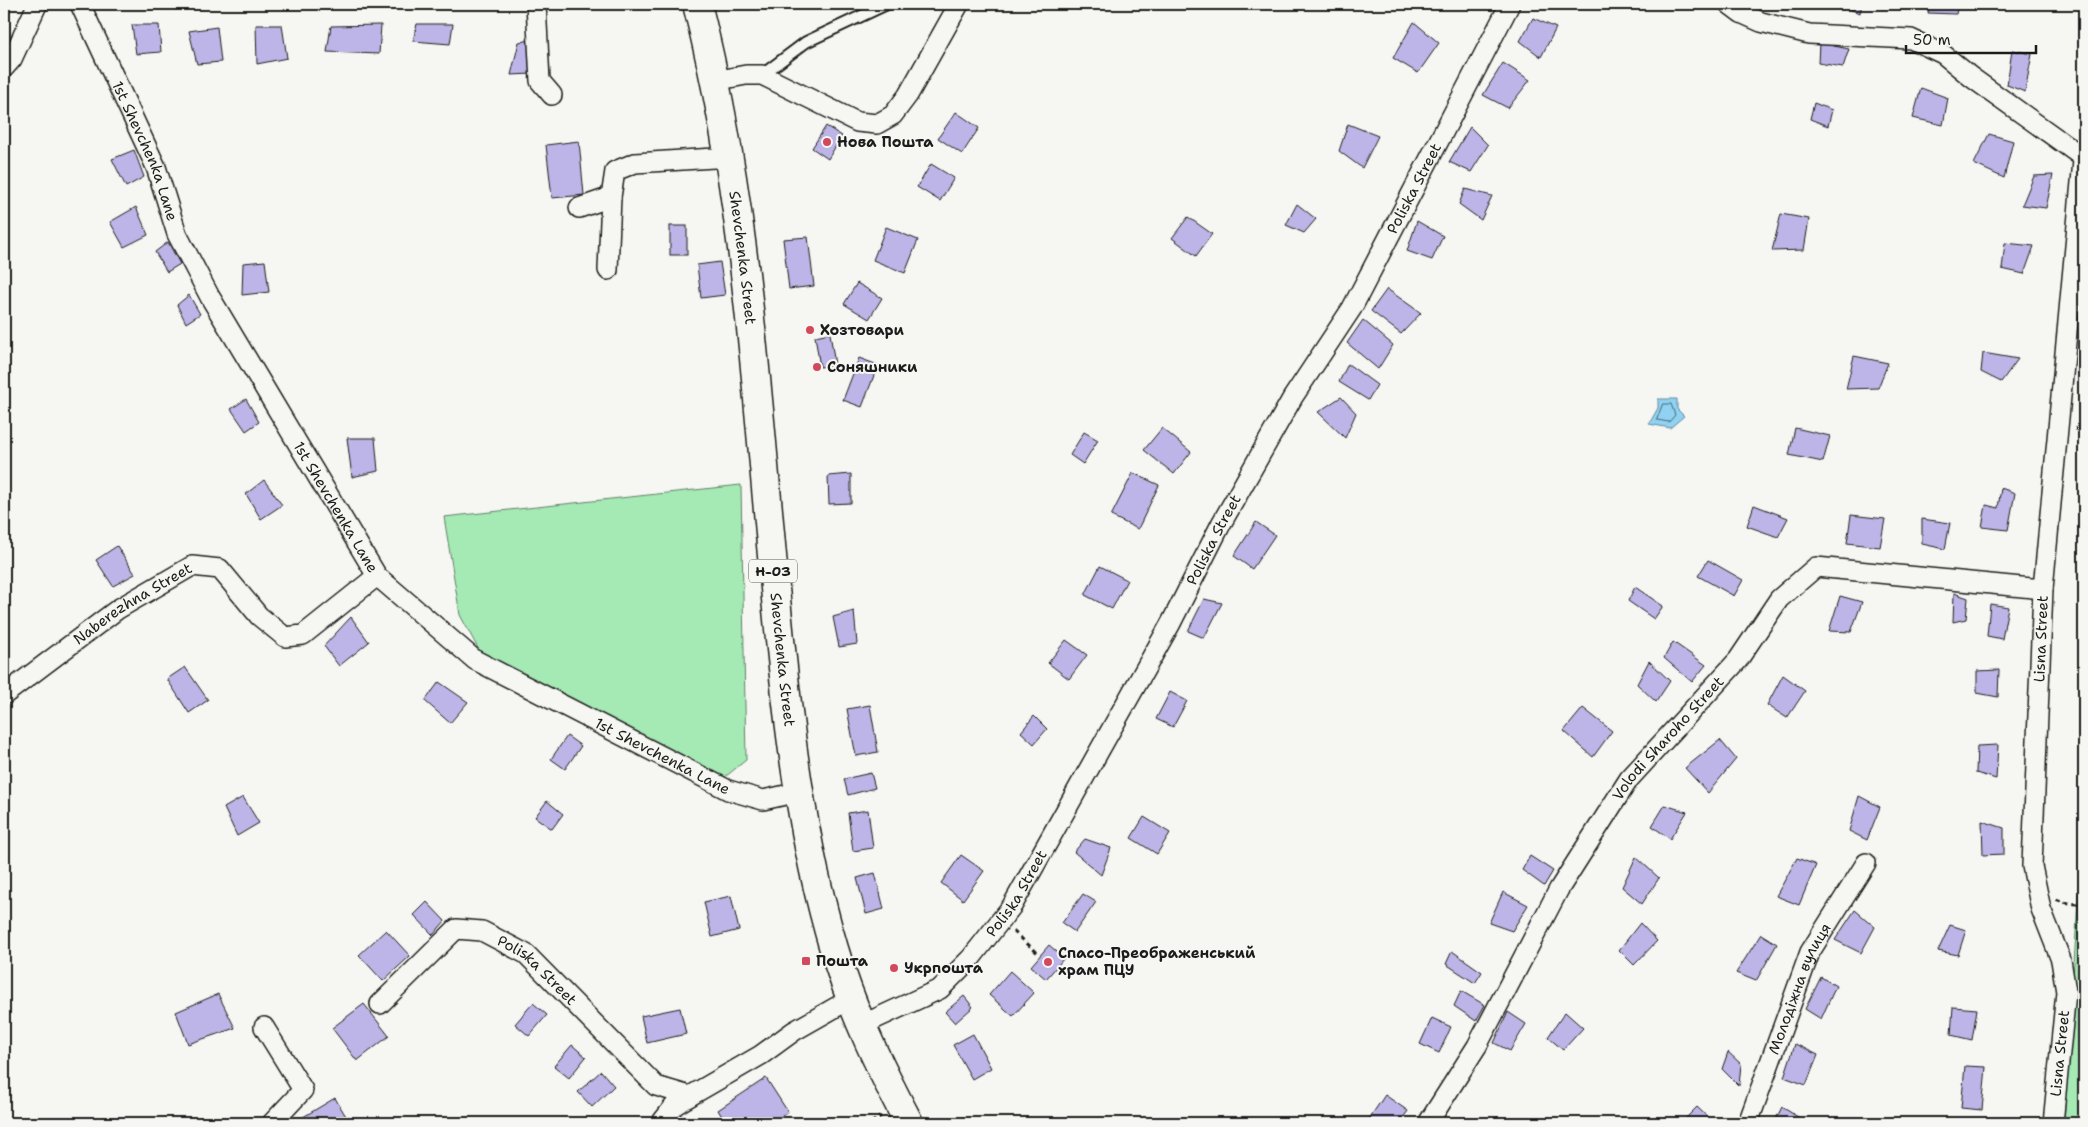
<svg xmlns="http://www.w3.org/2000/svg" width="2088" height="1127" font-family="'Shantell Sans',sans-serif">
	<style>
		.green { fill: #a5e9b4; stroke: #608268 }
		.water { fill: #90d2f2; stroke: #62899c }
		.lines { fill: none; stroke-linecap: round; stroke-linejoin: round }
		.shore { stroke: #4a6572; stroke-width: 1 }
		.building { fill: #bdb5e7; stroke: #1c1c1c }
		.lane-casing { stroke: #1c1c1c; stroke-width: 14 }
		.street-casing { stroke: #1c1c1c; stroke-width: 22 }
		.primary-casing { stroke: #1c1c1c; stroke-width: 31 }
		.path { stroke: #1c1c1c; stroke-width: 3; stroke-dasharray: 5 4; stroke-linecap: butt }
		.lane { stroke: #f6f6f2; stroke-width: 10 }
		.street { stroke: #f6f6f2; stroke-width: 19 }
		.primary { stroke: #f6f6f2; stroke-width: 28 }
		.poi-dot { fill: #d1495b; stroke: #f6f6f2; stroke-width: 2 }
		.labels { text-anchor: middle; stroke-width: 4; stroke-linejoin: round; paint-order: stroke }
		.shield { fill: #f6f6f2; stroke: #5d5d5c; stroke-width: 1 }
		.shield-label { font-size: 14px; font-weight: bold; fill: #1c1c1c }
		.poi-label { font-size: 15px; font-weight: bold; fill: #1c1c1c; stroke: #f6f6f2; text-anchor: start }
		.street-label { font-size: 15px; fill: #1c1c1c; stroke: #f6f6f2 }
	</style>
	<rect width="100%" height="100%" fill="#f6f6f2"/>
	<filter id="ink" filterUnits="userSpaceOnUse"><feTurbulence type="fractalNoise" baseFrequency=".02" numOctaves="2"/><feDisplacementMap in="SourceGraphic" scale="10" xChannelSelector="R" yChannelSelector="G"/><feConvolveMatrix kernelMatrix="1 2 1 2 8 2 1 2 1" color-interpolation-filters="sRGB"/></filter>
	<g filter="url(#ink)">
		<!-- green -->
		<g class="green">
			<polygon points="741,485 746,760 725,777 481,654 460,615 444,517"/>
			<polygon points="2084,805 2084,1123 2064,1123"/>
		</g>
		<!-- water -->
		<polygon class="water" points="1658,399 1677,399 1677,409 1684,416 1670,428 1649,424 1658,408"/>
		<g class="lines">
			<!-- shore -->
			<polygon class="shore" points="1663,404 1671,404 1675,415 1669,422 1657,420"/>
		</g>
		<!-- building -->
		<g class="building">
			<polygon points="1841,4 1862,4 1860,13 1840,6"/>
			<polygon points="1930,4 1958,4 1956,14 1928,13"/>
			<polygon points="1533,18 1556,28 1541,57 1520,41"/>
			<polygon points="1414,22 1439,43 1418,73 1393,58"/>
			<polygon points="417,24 453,24 450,44 413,41"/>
			<polygon points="132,25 159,25 161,52 136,54"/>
			<polygon points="256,25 282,25 287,58 257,64"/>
			<polygon points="381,25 379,54 327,52 331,26"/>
			<polygon points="217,27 221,62 197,64 189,31"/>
			<polygon points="531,40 532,74 511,75 519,42"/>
			<polygon points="1819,43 1849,49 1843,67 1818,63"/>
			<polygon points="2012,50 2032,54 2025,92 2007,85"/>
			<polygon points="1503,63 1530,80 1508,108 1483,95"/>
			<polygon points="1921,88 1948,98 1943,125 1913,118"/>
			<polygon points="1814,103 1832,110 1828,126 1810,119"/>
			<polygon points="956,112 979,128 962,154 938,138"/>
			<polygon points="1348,124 1378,136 1362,168 1339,151"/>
			<polygon points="826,126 842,136 828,159 812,148"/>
			<polygon points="1470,127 1488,145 1471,172 1449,162"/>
			<polygon points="1989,134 2013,141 2004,178 1974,164"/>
			<polygon points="579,141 584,195 552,198 546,145"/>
			<polygon points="134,150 144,177 126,187 112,159"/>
			<polygon points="931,164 954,178 940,201 917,187"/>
			<polygon points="2053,175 2046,208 2022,205 2034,176"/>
			<polygon points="1465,189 1492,196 1481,220 1459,204"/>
			<polygon points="1297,204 1316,219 1304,233 1286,225"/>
			<polygon points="136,207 148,235 124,247 110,222"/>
			<polygon points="1781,214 1809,219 1804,250 1772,251"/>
			<polygon points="1188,217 1212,234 1196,256 1172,238"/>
			<polygon points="1417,221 1443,236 1432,260 1407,251"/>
			<rect x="670" y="226" width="17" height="29"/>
			<polygon points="886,227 918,240 905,273 873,260"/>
			<polygon points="808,237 814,286 789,289 783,239"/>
			<polygon points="168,242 180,264 167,272 155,252"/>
			<polygon points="2005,243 2034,246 2024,274 2002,269"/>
			<polygon points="265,261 269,292 242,295 243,263"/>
			<polygon points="720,262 725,295 701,298 697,265"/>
			<polygon points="857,283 882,298 869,319 844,304"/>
			<polygon points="1387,289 1421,313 1401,334 1371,311"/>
			<polygon points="189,295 200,314 186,323 177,305"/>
			<polygon points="1363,320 1393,345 1378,369 1347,343"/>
			<polygon points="830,333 835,365 820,367 815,336"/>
			<polygon points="1983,353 2018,359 2001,382 1981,372"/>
			<polygon points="1854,356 1888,363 1878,388 1846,389"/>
			<polygon points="859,358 878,365 862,407 843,400"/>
			<polygon points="1348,364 1377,385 1368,400 1339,382"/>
			<polygon points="1341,397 1356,413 1345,438 1318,412"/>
			<polygon points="246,399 259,422 246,431 231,409"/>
			<polygon points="1162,428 1191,452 1174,474 1144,450"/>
			<polygon points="1795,428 1830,436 1823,462 1789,455"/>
			<polygon points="1084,432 1098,440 1083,464 1070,455"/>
			<polygon points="347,438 375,438 378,471 352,477"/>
			<polygon points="1133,473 1159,485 1138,529 1111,516"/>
			<polygon points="851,474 851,503 829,504 828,476"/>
			<polygon points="264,480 282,505 261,519 246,494"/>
			<polygon points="2001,488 2015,493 2008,530 1982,527 1986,505 1998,508"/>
			<polygon points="1754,505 1788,518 1778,537 1747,526"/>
			<polygon points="1851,515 1885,519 1880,547 1847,543"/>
			<polygon points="1922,519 1950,523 1945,549 1922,544"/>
			<polygon points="1256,522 1275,535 1252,569 1234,556"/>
			<polygon points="117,546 135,574 113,586 96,560"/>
			<polygon points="1708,560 1743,580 1734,596 1698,576"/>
			<polygon points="1100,566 1127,580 1112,609 1085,595"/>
			<polygon points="1635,587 1663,606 1654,619 1628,601"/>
			<polygon points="1954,593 1968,598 1966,619 1953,622"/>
			<polygon points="1840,596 1862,602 1851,632 1829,631"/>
			<polygon points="1204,599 1222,603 1204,638 1188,631"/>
			<polygon points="1990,604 2008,607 2002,639 1987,636"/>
			<polygon points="854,611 857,644 839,647 833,617"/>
			<polygon points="351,617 369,642 339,666 324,646"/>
			<polygon points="1066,640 1087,655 1069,679 1048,663"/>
			<polygon points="1673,642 1706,665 1692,682 1664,658"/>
			<polygon points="1649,661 1670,681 1656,702 1637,684"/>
			<polygon points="185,667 208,700 189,713 167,679"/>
			<polygon points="1999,670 1998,697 1977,693 1977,671"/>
			<polygon points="1783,675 1805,691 1787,718 1767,705"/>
			<polygon points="439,682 468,702 450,723 425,701"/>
			<polygon points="1170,692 1187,701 1173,727 1156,719"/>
			<polygon points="870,705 878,752 856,756 847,709"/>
			<polygon points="1583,708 1612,731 1593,757 1564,731"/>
			<polygon points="1034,716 1047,729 1034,744 1021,732"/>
			<polygon points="567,736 581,746 565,769 551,759"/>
			<polygon points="1720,740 1736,759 1708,793 1685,768"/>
			<polygon points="1998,745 1996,779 1976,773 1977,746"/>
			<polygon points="871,773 875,788 848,795 844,779"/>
			<polygon points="1859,796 1880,807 1867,840 1849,831"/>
			<polygon points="243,797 259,823 237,836 224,808"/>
			<polygon points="547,801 563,814 552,829 535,817"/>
			<polygon points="1665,805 1687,812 1670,839 1652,826"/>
			<polygon points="868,810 873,848 853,851 848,813"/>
			<polygon points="1144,817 1170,833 1157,854 1131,838"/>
			<polygon points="1982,821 2004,828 2004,854 1983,855"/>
			<polygon points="1085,839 1111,848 1101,875 1074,852"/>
			<polygon points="961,855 984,871 963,900 941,883"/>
			<polygon points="1530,856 1553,871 1544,886 1522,870"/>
			<polygon points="1636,857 1659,878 1642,904 1622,887"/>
			<polygon points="1797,858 1816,865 1799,905 1776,896"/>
			<polygon points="875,873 884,909 866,914 857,878"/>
			<polygon points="1503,892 1528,905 1512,931 1489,923"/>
			<polygon points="1083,894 1096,902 1075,932 1062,923"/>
			<polygon points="731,896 739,930 712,937 704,902"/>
			<polygon points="427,902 445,921 433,935 414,915"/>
			<polygon points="1855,910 1875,927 1861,953 1835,940"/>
			<polygon points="1640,923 1657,941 1634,965 1619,950"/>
			<polygon points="1950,925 1966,930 1958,955 1938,951"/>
			<polygon points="386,930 410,956 383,981 359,955"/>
			<polygon points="1761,934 1777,944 1756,981 1736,973"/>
			<polygon points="1049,945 1064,958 1046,979 1031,966"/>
			<polygon points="1452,951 1482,972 1475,983 1446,964"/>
			<polygon points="1010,971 1034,993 1013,1016 989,995"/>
			<polygon points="1821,977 1836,986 1821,1019 1805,1009"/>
			<polygon points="1461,991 1485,1005 1476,1021 1454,1006"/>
			<polygon points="218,994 235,1028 188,1044 176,1012"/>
			<polygon points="964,996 973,1007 955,1023 945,1012"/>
			<polygon points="533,1003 547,1015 529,1036 515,1024"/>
			<polygon points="364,1004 389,1036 357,1061 332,1028"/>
			<polygon points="1953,1007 1977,1009 1972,1040 1951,1035"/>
			<polygon points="680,1008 686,1034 647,1043 641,1016"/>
			<polygon points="1508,1012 1526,1024 1510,1051 1494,1043"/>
			<polygon points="1565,1012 1583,1028 1563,1050 1548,1037"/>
			<polygon points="1432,1018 1451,1027 1439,1053 1420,1044"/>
			<polygon points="973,1034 991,1068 972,1079 953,1045"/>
			<polygon points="1795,1044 1818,1055 1806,1085 1784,1077"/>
			<polygon points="572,1045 586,1057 569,1078 554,1066"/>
			<polygon points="1728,1052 1741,1064 1739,1086 1722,1069"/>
			<polygon points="1965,1066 1986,1067 1982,1110 1961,1108"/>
			<polygon points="601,1071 614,1086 592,1107 578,1092"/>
			<polygon points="766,1078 788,1112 771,1123 726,1123 718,1110"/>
			<polygon points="1385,1095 1408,1111 1399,1123 1375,1123 1369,1119"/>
			<polygon points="335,1098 350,1123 293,1123"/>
			<polygon points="1697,1107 1714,1123 1681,1123"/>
			<polygon points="1782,1107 1806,1122 1806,1123 1774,1123"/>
		</g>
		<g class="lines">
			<!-- lane casing -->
			<g class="lane-casing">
				<polyline id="lane" points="762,75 806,42 887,4"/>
			</g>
			<!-- street casing -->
			<g class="street-casing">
				<g id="street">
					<path id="s1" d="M80 4 156 167 177 234 210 297 377 576 475 660 728 790 763 800 799 792"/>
					<polyline points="536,4 540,81 552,95"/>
					<polyline points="1729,4 1741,13 1761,22 1809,34 1911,39 1943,54 1971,77 2084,158"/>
					<polyline points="4,68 12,59 37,5"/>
					<polyline points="714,81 746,75 762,75 857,122 877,124 893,115 908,95 959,4"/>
					<polyline points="579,208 611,197"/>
					<polyline points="608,270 611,197 615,171 635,163 730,157"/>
					<path id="s2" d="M4 695 118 609 192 566 220 569 259 616 285 637 303 635 377 576"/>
					<path id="s3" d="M380 1004 456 929 482 931 526 954 656 1086 690 1096 761 1055 794 1031 852 998"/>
					<path id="s4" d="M862 1025 940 989 971 958 1012 906 1171 623 1221 524 1293 397 1352 308 1510 4"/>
					<polyline points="264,1027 303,1090 272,1123"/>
					<polyline points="661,1123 675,1105 690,1096"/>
					<path id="s5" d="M1428 1123 1477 1046 1559 889 1629 779 1738 660 1779 599 1816 567 2043 589"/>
					<path id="s6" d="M1748 1123 1810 952 1866 863"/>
					<path id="s7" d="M2053 1123 2066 992 2061 960 2041 909 2032 866 2043 589 2084 150"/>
				</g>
			</g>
			<!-- primary casing -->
			<g class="primary-casing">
				<g id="primary">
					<path id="s8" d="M697 4C748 203 757 405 777 609 788 723 801 838 834 949 852 1010 880 1068 909 1123"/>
				</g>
			</g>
			<!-- path -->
			<g class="path">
				<polyline points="2075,429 2084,429"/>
				<polyline points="2056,899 2063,902 2084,905"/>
				<polyline points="1013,931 1040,955"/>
				<polyline points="871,1123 881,1116"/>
			</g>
			<!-- lane -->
			<use href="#lane" class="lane"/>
			<!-- street -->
			<use href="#street" class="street"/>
			<!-- primary -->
			<use href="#primary" class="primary"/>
		</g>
	</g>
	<!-- markers -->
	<g class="poi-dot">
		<circle cx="827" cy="142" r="5"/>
		<circle cx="810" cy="330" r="5"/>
		<circle cx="817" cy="367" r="5"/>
		<rect x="801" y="956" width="10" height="10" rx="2.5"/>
		<circle cx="1048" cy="962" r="5"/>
		<circle cx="894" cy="968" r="5"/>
	</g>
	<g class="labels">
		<!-- shield labels -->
		<rect class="shield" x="749" y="559.5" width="48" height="23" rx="4"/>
		<g class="shield-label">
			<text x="773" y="576">Н-03</text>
		</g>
		<!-- poi labels -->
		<g class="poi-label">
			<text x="837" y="147">Нова Пошта</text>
			<text x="820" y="335">Хозтовари</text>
			<text x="827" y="372">Соняшники</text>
			<text x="1058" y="958">Спасо-Преображенський<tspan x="1058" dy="17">храм ПЦУ</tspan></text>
			<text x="816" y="966">Пошта</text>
			<text x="904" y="973">Укрпошта</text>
		</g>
		<!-- street labels -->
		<g class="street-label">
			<text dy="5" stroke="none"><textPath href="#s1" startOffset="161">1st Shevchenka Lane</textPath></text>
			<text dy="5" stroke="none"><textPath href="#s4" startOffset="1019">Poliska Street</textPath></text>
			<text dy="5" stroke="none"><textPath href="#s8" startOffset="258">Shevchenka Street</textPath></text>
			<text dy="5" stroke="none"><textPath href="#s1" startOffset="566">1st Shevchenka Lane</textPath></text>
			<text dy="5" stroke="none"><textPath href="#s4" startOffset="614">Poliska Street</textPath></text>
			<text dy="5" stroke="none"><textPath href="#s2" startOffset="158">Naberezhna Street</textPath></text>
			<text dy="5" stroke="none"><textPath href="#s7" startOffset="490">Lisna Street</textPath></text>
			<text dy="5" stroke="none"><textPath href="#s8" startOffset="662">Shevchenka Street</textPath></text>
			<text dy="5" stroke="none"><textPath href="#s5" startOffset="455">Volodi Sharoho Street</textPath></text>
			<text dy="5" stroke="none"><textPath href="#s1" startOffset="986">1st Shevchenka Lane</textPath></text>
			<text dy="5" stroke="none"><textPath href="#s4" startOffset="209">Poliska Street</textPath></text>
			<text dy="5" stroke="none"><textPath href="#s3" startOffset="201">Poliska Street</textPath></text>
			<text dy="5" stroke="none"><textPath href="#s6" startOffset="144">Молодіжна вулиця</textPath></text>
			<text dy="5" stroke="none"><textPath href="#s7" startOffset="70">Lisna Street</textPath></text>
		</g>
	</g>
	<!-- margin -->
	<rect width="2088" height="1127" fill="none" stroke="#f6f6f2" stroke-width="20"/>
	<rect x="10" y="10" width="2068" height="1107" fill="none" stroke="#1c1c1c" stroke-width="2" filter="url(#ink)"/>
	<!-- scale -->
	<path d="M1906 45v8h130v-8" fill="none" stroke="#1c1c1c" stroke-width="2.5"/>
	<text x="1913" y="45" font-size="15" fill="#1c1c1c" stroke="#f6f6f2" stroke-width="4" paint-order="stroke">50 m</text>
</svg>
